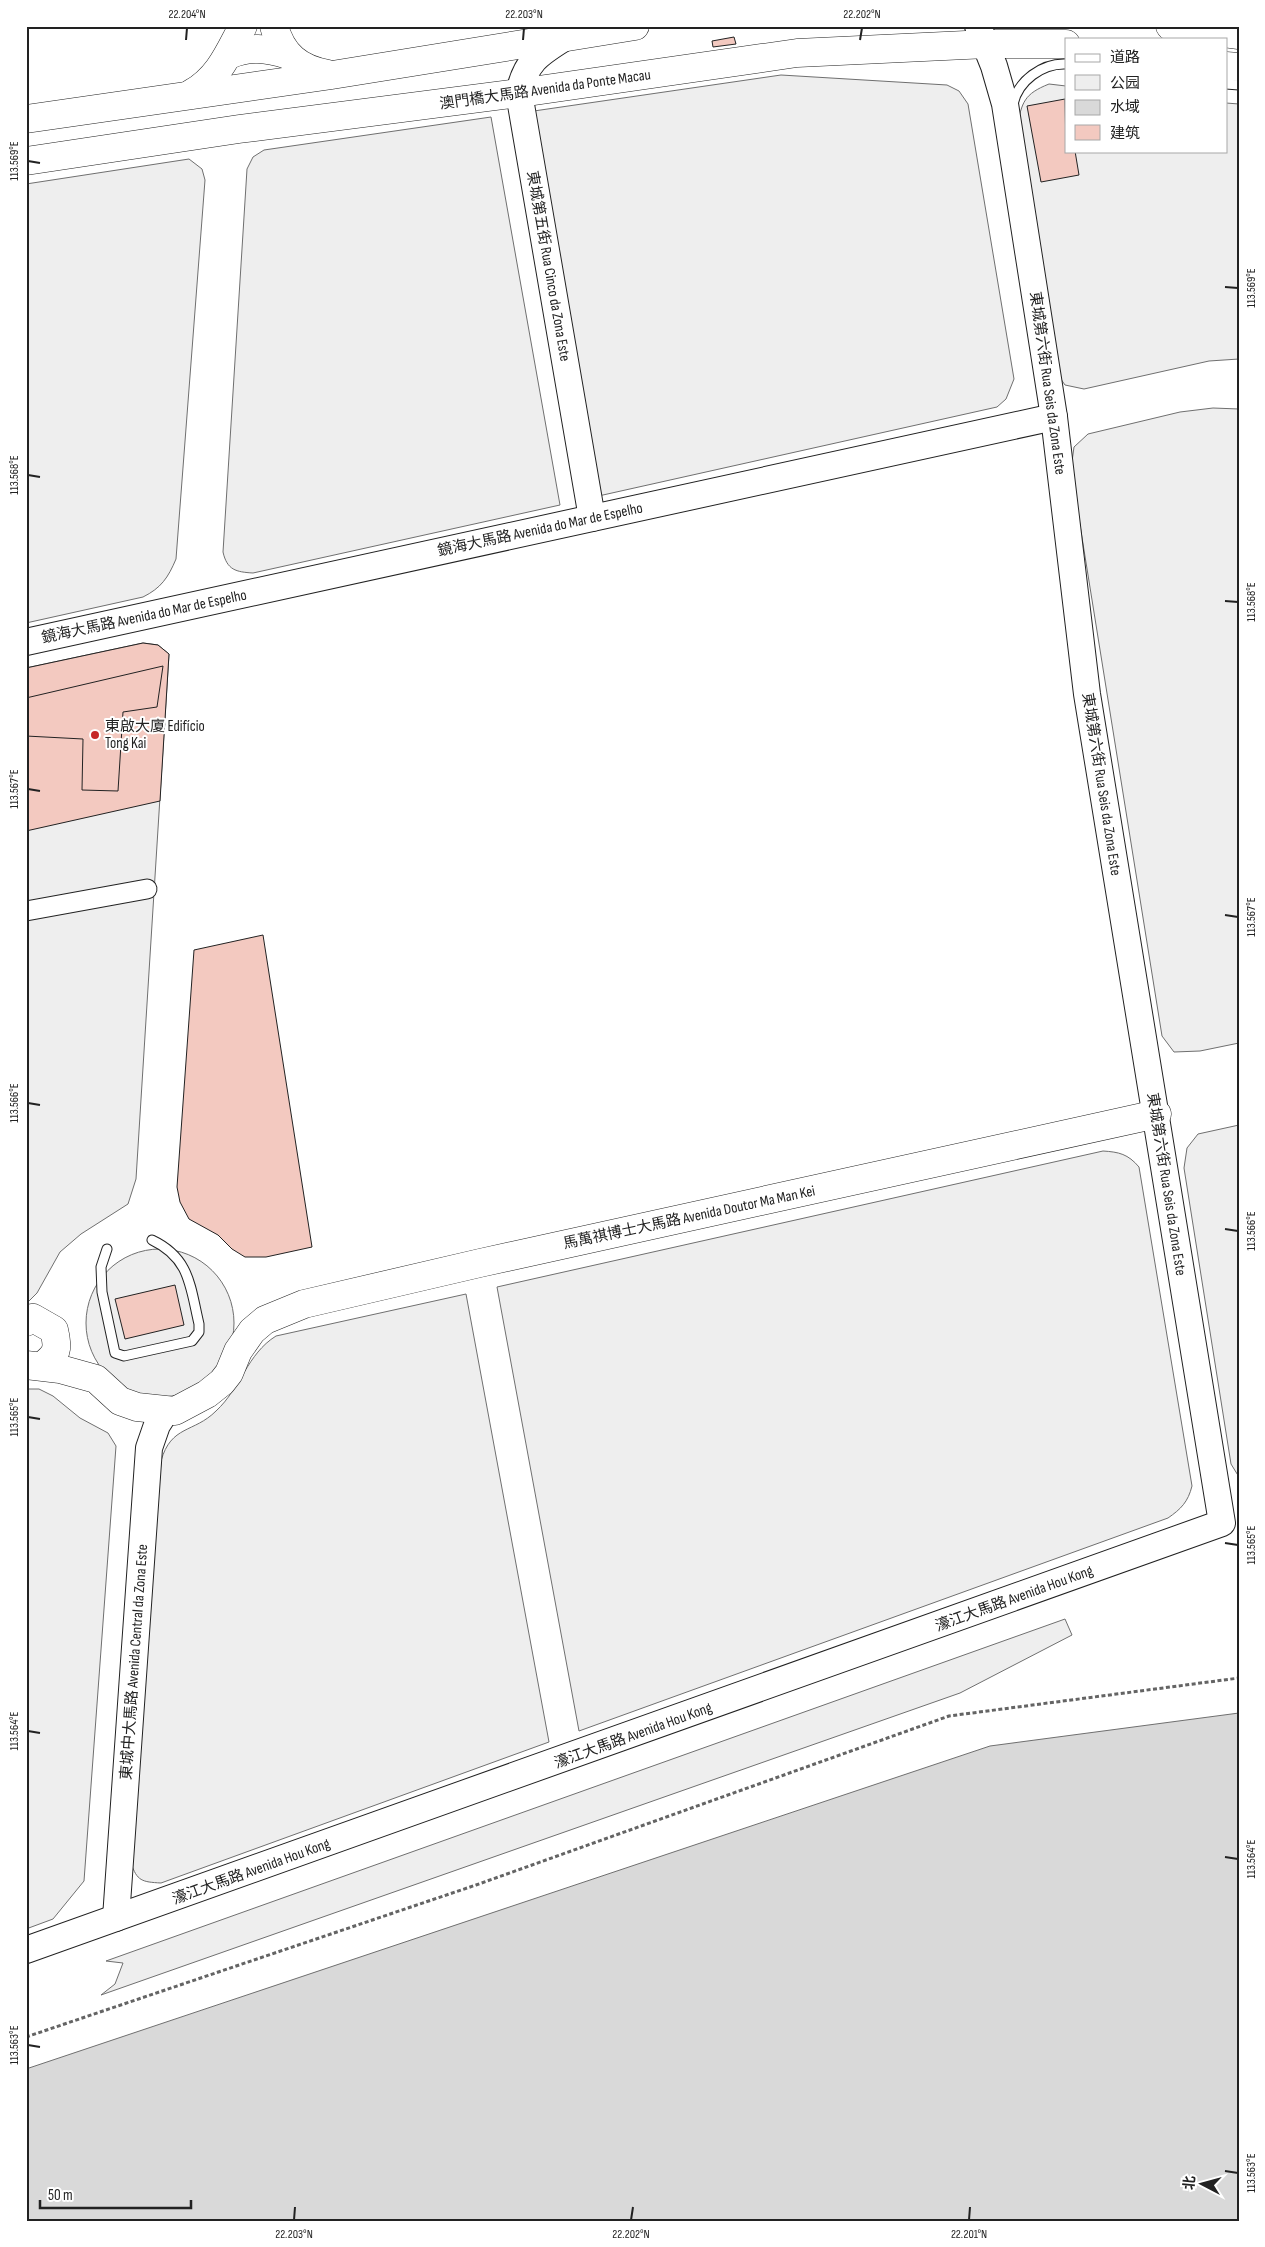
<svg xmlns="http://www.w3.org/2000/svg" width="1265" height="2247" font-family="'Sofia Sans Condensed','Noto Sans SC',sans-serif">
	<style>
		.green { fill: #eee; stroke: #6f6f6f }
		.water { fill: #d9d9d9; stroke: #6f6f6f }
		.building { fill: #f3c9c0; stroke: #222 }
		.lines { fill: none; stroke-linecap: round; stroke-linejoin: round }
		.lane-casing { stroke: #222; stroke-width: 11 }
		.street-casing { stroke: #222; stroke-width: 21 }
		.secondary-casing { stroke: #222; stroke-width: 28 }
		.primary-casing { stroke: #222; stroke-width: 29 }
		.path { stroke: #646464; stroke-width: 3; stroke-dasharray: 4 2.5; stroke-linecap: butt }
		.lane { stroke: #fff; stroke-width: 9 }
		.street { stroke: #fff; stroke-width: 19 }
		.secondary { stroke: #fff; stroke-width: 26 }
		.primary { stroke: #fff; stroke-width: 28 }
		.ticks { fill: none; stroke: #222; stroke-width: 2 }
		.poi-dot { fill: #c62828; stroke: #fff; stroke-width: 2 }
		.labels { text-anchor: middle; stroke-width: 4; stroke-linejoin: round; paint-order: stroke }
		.street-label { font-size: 15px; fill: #222; stroke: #fff }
		.poi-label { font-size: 15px; fill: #222; stroke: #fff; text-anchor: start }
		.neatline { fill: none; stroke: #222; stroke-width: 2 }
		.ticks-label { font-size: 12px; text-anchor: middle; fill: #222 }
	</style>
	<rect width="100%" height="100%" fill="#fff"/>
	<!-- green -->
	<g class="green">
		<polygon points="781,75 947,85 959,91 968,104 1014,379 1006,399 997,407 594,497 527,112"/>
		<path d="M1049 84 1066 86V151H1226V103L1239 104V359L1209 361 1084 389 1065 385 1056 372 1017 127C1022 102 1024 94 1049 84Z"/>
		<path d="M491 117 560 505 253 573C236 572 227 570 223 552L247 169 253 157 264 150Z"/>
		<path d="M189 159 202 169 205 180 176 559C168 578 161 588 143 597L26 623V184Z"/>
		<polygon points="1213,408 1239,409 1239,1043 1200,1051 1174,1052 1162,1036 1071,469 1074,447 1088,434 1180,412"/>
		<polygon points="143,643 158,645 169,654 136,1179 128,1204 81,1234 60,1252 37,1293 26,1304 26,668"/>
		<polygon points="1239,1125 1239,1477 1231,1464 1184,1168 1187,1148 1198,1134"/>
		<path d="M1103 1151C1119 1152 1128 1154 1139 1167L1192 1486C1188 1502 1181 1509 1168 1518L579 1731 497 1287Z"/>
		<circle cx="160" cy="1323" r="74"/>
		<path d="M466 1294 549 1742 161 1883C142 1882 137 1881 131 1863L161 1461C171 1425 194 1433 216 1411 241 1388 247 1354 276 1336Z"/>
		<polygon points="26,1389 39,1389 53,1396 80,1418 108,1433 116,1446 84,1881 53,1919 26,1929"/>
		<polygon points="1065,1619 1072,1635 960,1693 101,1995 115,1984 123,1963 106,1961"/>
	</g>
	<!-- water -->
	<polygon class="water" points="1239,1713 1239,2221 26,2221 26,2069 990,1746"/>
	<!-- building -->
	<g class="building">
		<polygon points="734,37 736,44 713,47 712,41"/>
		<polygon points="1065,99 1066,151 1075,151 1079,175 1041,182 1027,106"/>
		<polygon points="143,643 158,645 169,654 160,801 26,831 26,668"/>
		<polygon points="163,666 157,707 123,712 118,791 82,790 83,739 26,736 26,698"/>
		<polygon points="263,935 312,1247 266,1257 245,1257 232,1249 218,1235 189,1219 180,1202 177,1187 194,950"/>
		<polygon points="175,1285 184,1325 125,1339 115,1299"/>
	</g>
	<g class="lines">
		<!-- lane casing -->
		<g class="lane-casing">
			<g id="lane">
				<polyline points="1226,84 1239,85"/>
				<path d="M1013 104C1018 81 1042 63 1066 64"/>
				<path d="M107 1249 101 1267 102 1292 115 1353 124 1356 192 1341 199 1332V1324C190 1286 190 1258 152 1240"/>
			</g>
		</g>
		<!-- street casing -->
		<g class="street-casing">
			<polyline id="street" points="26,911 147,889"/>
		</g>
		<!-- secondary casing -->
		<g class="secondary-casing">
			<g id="secondary">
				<path d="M567 36C540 53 526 60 519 93L592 518"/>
				<polyline points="26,642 1054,417"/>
				<polyline points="116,1918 149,1448 157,1425 166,1411"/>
				<polyline points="26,1950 1222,1523 1087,694 1054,417 1005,104 994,66 978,26"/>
			</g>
		</g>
		<!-- primary casing -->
		<g class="primary-casing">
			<g id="primary">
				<path d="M274 26C282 55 299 69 328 74"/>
				<polyline points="1170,26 1239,35"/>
				<path d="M229 55C248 46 267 48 288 55"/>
				<polyline points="1226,66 1239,67"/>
				<path d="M192 93C219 78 229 52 243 26"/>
				<polyline points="26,119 332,75 635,26"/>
				<polyline points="26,161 239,129 519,93 797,53 987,44 1066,44"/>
				<path d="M26 1322 33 1318 54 1330C59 1350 57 1354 42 1366"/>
				<polyline points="26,1365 60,1369 96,1379 120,1401 137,1407 175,1411 207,1394 222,1382 229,1373 238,1351 252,1331 265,1320 304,1304 480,1263 1157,1114"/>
			</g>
		</g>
		<!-- path -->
		<polyline class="path" points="26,2037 476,1885 949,1716 1239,1678"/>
		<!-- lane -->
		<use href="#lane" class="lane"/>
		<!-- street -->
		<use href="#street" class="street"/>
		<!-- secondary -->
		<use href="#secondary" class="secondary"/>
		<!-- primary -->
		<use href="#primary" class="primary"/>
	</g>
	<!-- ticks -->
	<path class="ticks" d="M186 40 187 28M523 40 524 28M860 40 862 28M28 161 40 163M1225 287 1238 288M28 475 40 477M1225 601 1238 602M28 789 40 791M1225 915 1238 917M28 1103 40 1105M1225 1229 1238 1231M28 1417 40 1419M1225 1543 1238 1545M28 1731 40 1733M1225 1857 1238 1859M28 2045 40 2047M1225 2171 1238 2173M294 2220 295 2207M631 2220 633 2207M969 2220 970 2207"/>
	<!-- markers -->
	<circle class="poi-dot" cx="95" cy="735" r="5"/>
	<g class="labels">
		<!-- street labels -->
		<g class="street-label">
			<text transform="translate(545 89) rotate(-8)" y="5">澳門橋大馬路 Avenida da Ponte Macau</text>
			<text transform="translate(549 266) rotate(80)" y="5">東城第五街 Rua Cinco da Zona Este</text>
			<text transform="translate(1048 383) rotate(82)" y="5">東城第六街 Rua Seis da Zona Este</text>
			<text transform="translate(540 529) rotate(-12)" y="5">鏡海大馬路 Avenida do Mar de Espelho</text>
			<text transform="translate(144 616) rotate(-12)" y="5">鏡海大馬路 Avenida do Mar de Espelho</text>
			<text transform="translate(1102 784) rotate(81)" y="5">東城第六街 Rua Seis da Zona Este</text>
			<text transform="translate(1167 1184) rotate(81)" y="5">東城第六街 Rua Seis da Zona Este</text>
			<text transform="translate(689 1217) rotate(-12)" y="5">馬萬祺博士大馬路 Avenida Doutor Ma Man Kei</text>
			<text transform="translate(1014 1598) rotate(-20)" y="5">濠江大馬路 Avenida Hou Kong</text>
			<text transform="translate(134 1662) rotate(-86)" y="5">東城中大馬路 Avenida Central da Zona Este</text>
			<text transform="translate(633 1735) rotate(-20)" y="5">濠江大馬路 Avenida Hou Kong</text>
			<text transform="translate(251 1871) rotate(-20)" y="5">濠江大馬路 Avenida Hou Kong</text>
		</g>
		<!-- poi labels -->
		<g class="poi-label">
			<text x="105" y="731">東啟大廈 Edifício<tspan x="105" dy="17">Tong Kai</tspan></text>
		</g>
	</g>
	<!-- border -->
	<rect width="1265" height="2247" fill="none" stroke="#ffffff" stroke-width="55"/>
	<!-- legend -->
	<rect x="1065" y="38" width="162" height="115" fill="#ffffff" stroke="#a7a7a7"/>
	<rect x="1075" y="54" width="25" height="8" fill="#ffffff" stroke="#a7a7a7"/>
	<text x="1110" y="62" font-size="15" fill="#222222">道路</text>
	<rect x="1075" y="75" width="25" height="15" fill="#eeeeee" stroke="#a7a7a7"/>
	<text x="1110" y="88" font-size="15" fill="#222222">公园</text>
	<rect x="1075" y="100" width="25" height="15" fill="#d9d9d9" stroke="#a7a7a7"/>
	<text x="1110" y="112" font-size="15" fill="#222222">水域</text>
	<rect x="1075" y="125" width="25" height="15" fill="#f3c9c0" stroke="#a7a7a7"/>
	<text x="1110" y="138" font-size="15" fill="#222222">建筑</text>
	<!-- north arrow -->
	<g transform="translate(1202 2184) rotate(276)" stroke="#ffffff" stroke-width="4" paint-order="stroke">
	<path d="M0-4L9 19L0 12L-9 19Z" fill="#222222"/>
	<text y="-8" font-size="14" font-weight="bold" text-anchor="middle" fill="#222222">北</text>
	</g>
	<!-- scale -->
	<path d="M40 2200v8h151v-8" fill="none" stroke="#222222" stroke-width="2.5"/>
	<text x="48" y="2200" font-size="15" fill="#222222" stroke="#ffffff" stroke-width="4" paint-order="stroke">50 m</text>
	<rect x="28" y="28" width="1210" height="2192" class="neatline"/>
	<g class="ticks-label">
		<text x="187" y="18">22.204°N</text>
		<text x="524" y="18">22.203°N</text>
		<text x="862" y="18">22.202°N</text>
		<text transform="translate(14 161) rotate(-90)" y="4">113.569°E</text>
		<text transform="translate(1251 288) rotate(-90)" y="4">113.569°E</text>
		<text transform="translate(14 475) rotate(-90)" y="4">113.568°E</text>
		<text transform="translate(1251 602) rotate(-90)" y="4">113.568°E</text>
		<text transform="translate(14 789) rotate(-90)" y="4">113.567°E</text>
		<text transform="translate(1251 917) rotate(-90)" y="4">113.567°E</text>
		<text transform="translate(14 1103) rotate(-90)" y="4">113.566°E</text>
		<text transform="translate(1251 1231) rotate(-90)" y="4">113.566°E</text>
		<text transform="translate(14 1417) rotate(-90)" y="4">113.565°E</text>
		<text transform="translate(1251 1545) rotate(-90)" y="4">113.565°E</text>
		<text transform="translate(14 1731) rotate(-90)" y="4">113.564°E</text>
		<text transform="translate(1251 1859) rotate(-90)" y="4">113.564°E</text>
		<text transform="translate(14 2045) rotate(-90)" y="4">113.563°E</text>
		<text transform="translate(1251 2173) rotate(-90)" y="4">113.563°E</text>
		<text x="294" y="2238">22.203°N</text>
		<text x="631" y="2238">22.202°N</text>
		<text x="969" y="2238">22.201°N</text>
	</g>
</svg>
